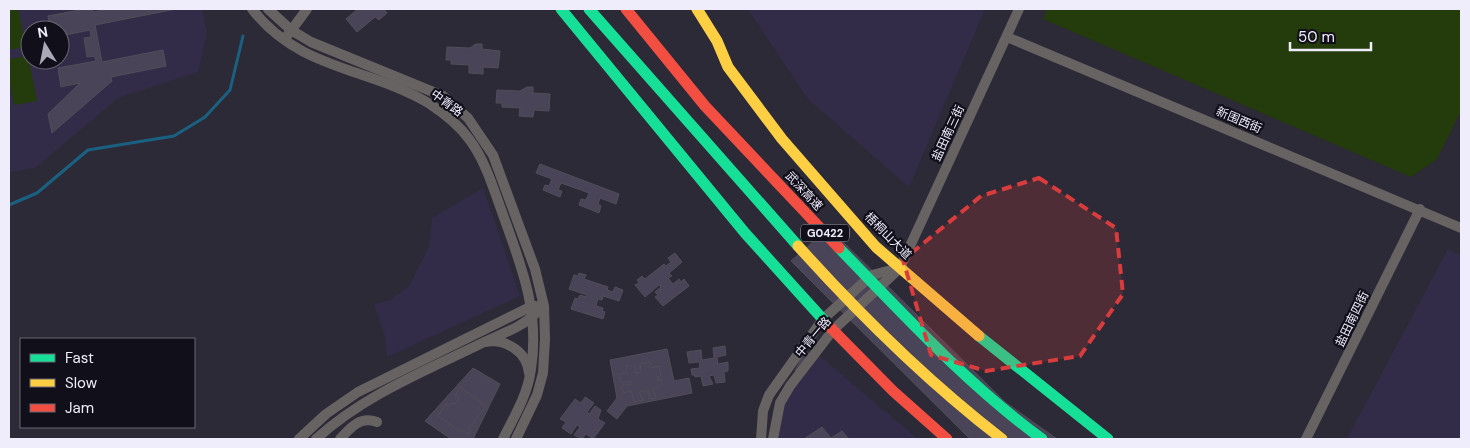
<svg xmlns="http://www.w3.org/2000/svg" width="1470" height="448" font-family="'DM Sans','Noto Sans SC',sans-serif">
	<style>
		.built { fill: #322c48; fill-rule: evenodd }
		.green { fill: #243b0b }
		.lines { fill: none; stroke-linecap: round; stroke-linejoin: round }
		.stream { stroke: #1a6181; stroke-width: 3 }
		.building { fill: #494457; stroke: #504e58 }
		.street { stroke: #686363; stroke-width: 10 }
		.fast { stroke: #16e098; stroke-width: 11 }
		.slow { stroke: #ffcf43; stroke-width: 11 }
		.jam { stroke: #f24e42; stroke-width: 11 }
		.fast-bridge { stroke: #16e098; stroke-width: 11 }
		.slow-bridge { stroke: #ffcf43; stroke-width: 11 }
		.jam-bridge { stroke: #f24e42; stroke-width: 11 }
		.marked { fill: #d83c3d; fill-opacity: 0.2; stroke: #d83c3d; stroke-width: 4; stroke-dasharray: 10 6; stroke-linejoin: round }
		.labels { text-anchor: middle; stroke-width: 4.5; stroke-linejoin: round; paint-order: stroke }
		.shield { fill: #110f1a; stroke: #acaab8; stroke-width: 1 }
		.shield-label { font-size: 11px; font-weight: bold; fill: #efecfc }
		.street-label { font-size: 12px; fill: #efecfc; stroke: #110f1a }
	</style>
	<rect width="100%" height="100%" fill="#2c2a36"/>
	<!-- built -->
	<g class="built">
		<path d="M9 9H202L207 33 198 72 118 98 35 168 9 172ZM30 30H60V60H30Z"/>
		<polygon points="748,9 985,9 909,187 808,99"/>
		<polygon points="483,188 520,296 387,357 385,336 374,304 391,300 409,286 429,247 432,218"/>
		<polygon points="1448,249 1461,255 1461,439 1347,439"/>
		<polygon points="816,353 918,439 769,439 781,393"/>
	</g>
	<!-- green -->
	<g class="green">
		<polygon points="9,9 18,9 26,46 9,50"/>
		<polygon points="1047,9 1461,9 1461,111 1437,159 1411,177 1043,19"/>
		<polygon points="28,56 37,101 14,105 9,78 9,59"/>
	</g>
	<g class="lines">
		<!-- stream -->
		<polyline class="stream" points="9,205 37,193 88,150 174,136 205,117 230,90 243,36"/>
	</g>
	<!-- building -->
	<g class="building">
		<polygon points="85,9 92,9 93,12 109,9 176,9 95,25 102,62 163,50 166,66 111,77 112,81 52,133 48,114 80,83 61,87 58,68 96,61 94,56 87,57 84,38 91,37 90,30 60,36 60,30 50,30 48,16"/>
		<polygon points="358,9 384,9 387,13 379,20 375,17 357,32 346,19"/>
		<polygon points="476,44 482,44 482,49 500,51 498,68 483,67 483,74 469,73 469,65 451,64 451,60 446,60 447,47 470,48"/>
		<polygon points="527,87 533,87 533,93 550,94 549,111 534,110 533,117 519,116 520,108 502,107 502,103 496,103 497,90 520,91"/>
		<polygon points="540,164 619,194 616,204 600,198 598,204 601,206 599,213 579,205 581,199 586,200 589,193 561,183 558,190 562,191 560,197 543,190 545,185 549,186 552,179 536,173"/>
		<polygon points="829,228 1005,402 1057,439 970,439 791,261"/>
		<polygon points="675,253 682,262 669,273 672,276 668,278 673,284 679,279 681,282 684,279 689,286 663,306 655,297 658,295 655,292 661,287 659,285 645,297 635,285 639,283 637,280 642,276 645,279 664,264 666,266 671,262 668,258"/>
		<polygon points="579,273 586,275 584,279 608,287 607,290 613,292 615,287 623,290 619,301 603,296 602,300 598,299 596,306 603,308 602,311 605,312 603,319 571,309 575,298 578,299 580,295 586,297 587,295 569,289 574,275 578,276"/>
		<polygon points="725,346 726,355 717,357 718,364 728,362 728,371 724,372 725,382 716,383 714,375 709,376 713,384 703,386 701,376 695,377 695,375 692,375 691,369 700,368 699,362 689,363 687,352 701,350 702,360 714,358 713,348"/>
		<polygon points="667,349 674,381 689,378 692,393 627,406 617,419 607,411 617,398 610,360"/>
		<polygon points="805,351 812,355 802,375 795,371"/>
		<polygon points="650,362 651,368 659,366 661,376 657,377 658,380 661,379 662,384 653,389 656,398 649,399 649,390 639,392 643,400 634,402 631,391 623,393 621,386 632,384 631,381 621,383 619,374 627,373 626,366 635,365 636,373 641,372 640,364"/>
		<polygon points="473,368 500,384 473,439 451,439 425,421"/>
		<polygon points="460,387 486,406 468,430 470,432 468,434 463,430 461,432 438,416 446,404 449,406 452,403 455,404 459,398 455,395"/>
		<polygon points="585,397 594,403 587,412 589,414 595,406 601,410 598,419 605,423 593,439 586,434 582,439 574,435 580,427 577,425 571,434 562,428 566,422 560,419 575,399 581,403"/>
		<polygon points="822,427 831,438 842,431 849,439 804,439"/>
	</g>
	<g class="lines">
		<!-- street -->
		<g class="street">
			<path d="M252 9C300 71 369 67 430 104 445 114 459 125 469 139 485 160 493 187 502 212 521 265 540 311 531 369 528 394 514 417 503 439"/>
			<polyline points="268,9 291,30 311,42 443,96 468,118 493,155 535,269 544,306 545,339 543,373 537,395 516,439"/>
			<polyline points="287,36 307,9"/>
			<polyline points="1007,37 1461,228"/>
			<path d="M485 342C506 338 527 352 529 373"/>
			<polyline points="299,439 326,414 358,392 532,306 536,306"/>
			<path d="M316 439C362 397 420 373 476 346 495 336 522 328 536 313"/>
			<path d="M340 439C351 427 360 416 377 422"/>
			<polyline points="761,439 763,411 769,395 823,319 872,275 899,268"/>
			<polyline points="773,439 780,403 790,386 833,330 900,268 1019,9"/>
			<polyline points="1306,439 1420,209"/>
		</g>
		<!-- fast -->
		<g class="fast">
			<polyline points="561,9 745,233 829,326"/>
			<polyline points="979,336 1108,439"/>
		</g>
		<!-- slow -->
		<polyline class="slow" points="697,9 717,41 728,67 782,139 876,247 979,336"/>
		<!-- jam -->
		<polyline class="jam" points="829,326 893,391 947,439"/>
		<!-- fast-bridge -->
		<g class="fast-bridge">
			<polyline points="589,9 798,246"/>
			<path d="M839 248C904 315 967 384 1042 439"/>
		</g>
		<!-- slow-bridge -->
		<path class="slow-bridge" d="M798 246C861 316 928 382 1002 439"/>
		<!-- jam-bridge -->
		<polyline class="jam-bridge" points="626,9 705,106 839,248"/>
	</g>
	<!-- marked area -->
	<path class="marked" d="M1039 178 1116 228 1123 294 1080 356 986 371 931 355 903 260 981 196Z"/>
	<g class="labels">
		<!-- shield labels -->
		<rect class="shield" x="801" y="224.5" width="48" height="17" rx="4"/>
		<g class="shield-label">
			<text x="825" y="237">G0422</text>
		</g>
		<!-- street labels -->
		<g class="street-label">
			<text transform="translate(447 103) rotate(36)" y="4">中青路</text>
			<text transform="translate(1239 120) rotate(23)" y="4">新围西街</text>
			<text transform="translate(948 133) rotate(-65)" y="4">盐田南三街</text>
			<text transform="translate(804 191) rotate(47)" y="4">武深高速</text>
			<text transform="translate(888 236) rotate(45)" y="4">梧桐山大道</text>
			<text transform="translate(1352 319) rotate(-64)" y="4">盐田南四街</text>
			<text transform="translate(813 337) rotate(-50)" y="4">中青一路</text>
		</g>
	</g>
	<!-- border -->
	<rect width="1470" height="448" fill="none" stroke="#efecfc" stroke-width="20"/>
	<!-- legend -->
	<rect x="20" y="338" width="175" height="90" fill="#110f1a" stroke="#6a6774"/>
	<rect x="30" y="354" width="25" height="8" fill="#16e098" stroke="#6a6774"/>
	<text x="65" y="363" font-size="15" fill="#efecfc">Fast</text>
	<rect x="30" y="379" width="25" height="8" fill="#ffcf43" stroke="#6a6774"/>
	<text x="65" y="388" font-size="15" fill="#efecfc">Slow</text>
	<rect x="30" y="404" width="25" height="8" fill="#f24e42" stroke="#6a6774"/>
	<text x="65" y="413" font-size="15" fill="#efecfc">Jam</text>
	<!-- north arrow -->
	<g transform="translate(45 45) rotate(350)"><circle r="24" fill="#110f1a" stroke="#6a6774"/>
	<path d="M0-4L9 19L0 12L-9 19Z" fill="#aba8b7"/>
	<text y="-8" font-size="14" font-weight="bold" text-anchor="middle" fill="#efecfc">N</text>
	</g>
	<!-- scale -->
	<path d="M1290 42v8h81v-8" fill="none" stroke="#efecfc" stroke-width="2.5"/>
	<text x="1298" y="42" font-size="15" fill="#efecfc" stroke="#110f1a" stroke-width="4" paint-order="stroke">50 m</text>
</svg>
